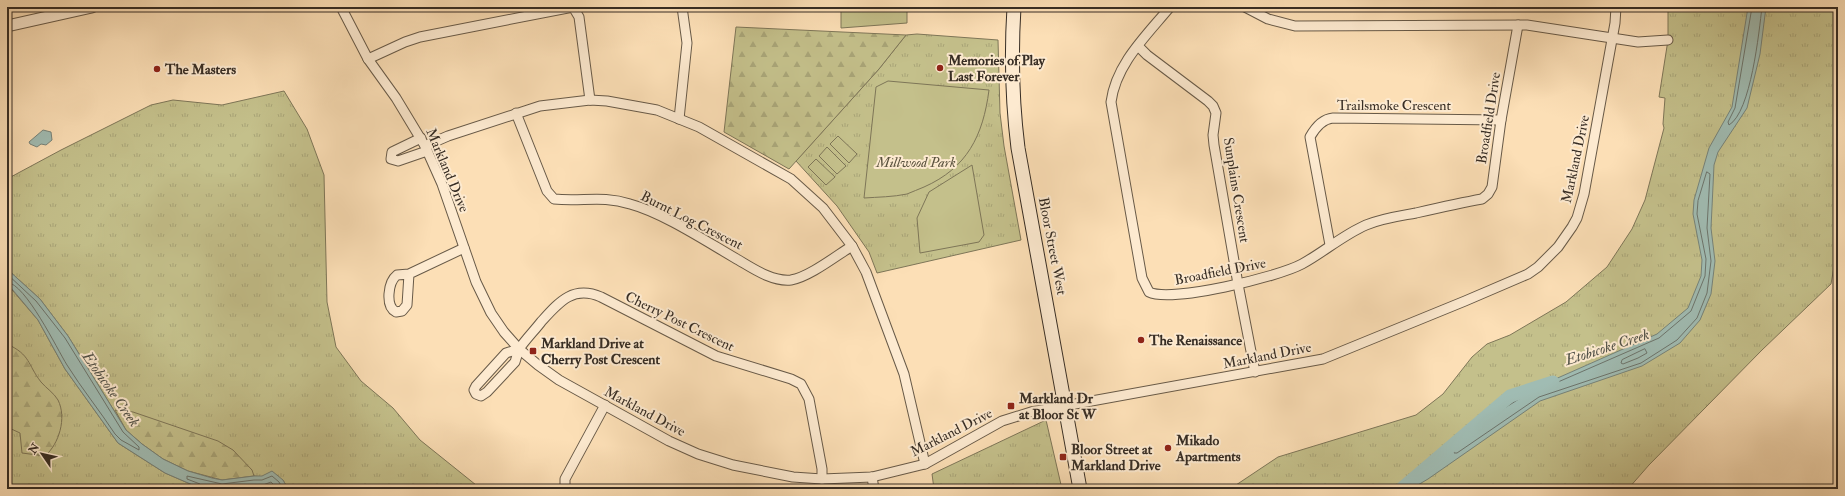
<svg xmlns="http://www.w3.org/2000/svg" width="1845" height="496" font-family="'IM FELL Double Pica',serif">
	<style>
		.grass { fill: url(#grass-tufts); stroke: #7e7658 }
		.forest { fill: url(#forest-firs); stroke: #7e7658 }
		.pitch { fill: #c4c08b; stroke: #7e7658 }
		.water { fill: #a0bcb3; stroke: #76837a }
		.lines { fill: none; stroke-linecap: round; stroke-linejoin: round }
		.shore { stroke: #6c746c; stroke-width: 1 }
		.river { stroke: #a0bcb3; stroke-width: 13 }
		.minor-casing { stroke: #685a48; stroke-width: 11 }
		.tertiary-casing { stroke: #685a48; stroke-width: 13 }
		.secondary-casing { stroke: #372d24; stroke-width: 15 }
		.minor { stroke: #fdead0; stroke-width: 9 }
		.tertiary { stroke: #fdead0; stroke-width: 11 }
		.secondary { stroke: #fdead0; stroke-width: 13 }
		.poi-dot { fill: #8f2418; stroke: #fdead0; stroke-width: 1.5 }
		.labels { text-anchor: middle; stroke-width: 4; stroke-linejoin: round; paint-order: stroke }
		.poi-label { font-size: 14px; font-weight: bold; fill: #372d24; stroke: #fdead0; text-anchor: start }
		.street-label { font-size: 14px; fill: #372d24; stroke: #fdead0 }
		.park-label { font-size: 14px; font-style: italic; fill: #5a523e; stroke: #fdead0 }
		.water-label { font-size: 15px; font-style: italic; fill: #515148; stroke: #fdead0 }
	</style>
	<defs>
		<pattern id="grass-tufts" width="24" height="20" patternUnits="userSpaceOnUse"><rect width="24" height="20" fill="#c4c08b"/><path d="M3 7l-1-3M5 7V3M7 7l1-3M15 17l-1-3M17 17v-4M19 17l1-3" fill="none" stroke="#a9a578"/></pattern>
		<pattern id="forest-firs" width="22" height="20" patternUnits="userSpaceOnUse"><rect width="22" height="20" fill="#c4c08b"/><path d="M5 1l3.5 6h-7zM16 11l3.5 6h-7z" fill="#a9a578"/></pattern>
	</defs>
	<rect width="100%" height="100%" fill="#fcdfb6"/>
	<filter id="stains"><feTurbulence type="fractalNoise" baseFrequency=".005" numOctaves="4"/><feColorMatrix values="0 0 0 0 .2 0 0 0 0 .09 0 0 0 0 .02 0 0 0 .5 -.17"/></filter>
	<radialGradient id="worn" r=".72"><stop offset=".6" stop-color="#630" stop-opacity="0"/><stop offset="1" stop-color="#630" stop-opacity=".3"/></radialGradient>
	<!-- grass -->
	<g class="grass">
		<polygon points="1668,7 1838,7 1838,243 1831,284 1762,350 1649,465 1628,489 1230,489 1278,457 1416,415 1443,394 1472,357 1487,344 1510,335 1566,302 1607,267 1632,229 1645,200 1664,128 1663,124 1665,98 1659,97 1668,40"/>
		<polygon points="917,34 998,40 1000,113 1004,146 1021,240 877,273 869,252 837,206 796,161 879,69 906,35"/>
		<polygon points="284,91 307,129 324,175 327,302 336,347 361,381 393,408 420,440 481,489 288,489 283,480 254,476 126,430 68,336 40,299 7,269 7,179 61,150 151,105 173,100 222,105"/>
		<polygon points="7,284 38,320 65,369 118,443 165,473 202,489 7,489"/>
		<polygon points="1046,420 1062,489 934,489 932,474"/>
	</g>
	<!-- forest -->
	<g class="forest">
		<polygon points="736,27 906,35 879,69 789,169 724,132"/>
		<path d="M7 344C31 355 27 364 41 382 46 388 54 393 58 400 67 418 59 444 45 456L22 453 20 433 7 427Z"/>
		<polygon points="115,410 133,412 218,441 233,450 252,470 254,476 222,480 188,471 163,459 142,444 126,430"/>
	</g>
	<!-- pitch -->
	<g class="pitch">
		<polygon points="841,7 907,7 907,23 841,28"/>
		<path d="M888 81 989 90C983 136 967 168 924 187 918 189 913 192 907 194 893 197 878 197 864 198L876 87Z"/>
		<polygon points="838,136 857,154 849,163 830,144"/>
		<polygon points="827,147 846,166 837,174 819,156"/>
		<polygon points="816,159 835,177 826,185 808,167"/>
		<polygon points="972,165 984,235 979,242 920,253 917,218 929,192"/>
	</g>
	<!-- water -->
	<g class="water">
		<polygon points="1748,7 1766,7 1760,54 1747,108 1718,152 1714,165 1711,228 1715,261 1711,294 1700,320 1680,343 1642,366 1540,401 1428,479 1411,489 1392,489 1446,453 1485,416 1517,396 1657,334 1688,308 1701,276 1702,260 1693,214 1694,200 1709,148 1732,107"/>
		<polygon points="43,130 51,132 52,140 46,145 41,144 37,147 30,144 29,142"/>
		<polygon points="7,269 40,299 68,336 126,430 142,444 163,459 188,471 212,478 222,480 254,476 262,476 272,471 283,480 288,489 202,489 165,473 118,443 65,369 38,320 7,283"/>
	</g>
	<g class="lines">
		<!-- shore -->
		<g class="shore">
			<path d="M1752 7 1735 108 1728 122 1729 125C1751 112 1759 32 1762 7"/>
			<polygon points="1707,172 1710,174 1707,228 1711,261 1707,293 1697,318 1677,340 1641,363 1539,397 1457,453 1454,453 1454,450 1487,419 1519,399 1659,338 1691,311 1705,276 1706,259 1697,214 1698,201"/>
			<path d="M7 274 36 301 65 338 123 432 139 447V450L121 440 115 434C100 411 82 389 67 365 57 349 26 284 7 282"/>
			<polygon points="1645,349 1647,353 1638,358 1623,364 1621,363 1622,360"/>
			<polyline points="201,489 200,484 187,479 187,476 222,484 254,480 262,480 272,476 279,482 283,489"/>
			<polyline points="206,489 208,486 223,489 263,485 271,482 278,489"/>
		</g>
		<!-- river -->
		<polyline class="river" points="1401,489 1510,396 1553,382"/>
		<!-- minor casing -->
		<g class="minor-casing">
			<g id="minor">
				<polyline points="341,7 368,59 396,98 425,146 442,184 476,282 491,313 504,332 519,349 538,365 559,380 669,441 698,454 733,465 793,477 822,479 872,477 925,464 1002,421 1031,412 1323,359 1465,301 1528,274 1538,267 1558,247 1572,227 1577,218 1584,194 1615,23 1616,7"/>
				<path d="M1170 7C1146 36 1116 64 1111 102L1142 278 1149 292C1171 303 1278 277 1302 264 1324 252 1343 235 1366 225 1383 218 1400 216 1416 213 1438 208 1460 203 1482 199L1488 194 1492 187 1501 120 1518 25"/>
				<polyline points="1245,7 1268,19 1295,26 1527,25 1638,42 1668,40"/>
				<polyline points="1138,46 1147,55 1208,101 1213,106 1216,113 1213,135 1214,145 1238,284 1255,372"/>
				<polyline points="368,59 405,42 420,37 573,7 579,17 590,100"/>
				<path d="M516 113 543 181 547 191 554 199C582 202 602 195 630 204 663 213 704 240 735 258 751 267 771 282 791 280 809 277 836 256 852 246"/>
				<polyline points="679,119 687,43 682,7"/>
				<polyline points="421,138 392,152 391,159 398,161 427,151"/>
				<polyline points="425,146 448,136 540,106 590,100 607,101 657,110 699,127 791,179 823,208 852,246 866,272 904,374 925,464"/>
				<path d="M1330 245 1310 137C1315 128 1322 119 1333 118L1501 120"/>
				<path d="M409 274 397 275C388 282 385 306 396 312L402 311 407 305 409 274 464 248"/>
				<path d="M519 349C526 339 534 331 541 322 559 302 573 285 601 297L716 356 791 379 801 384 809 399 822 469V479"/>
				<polygon points="519,349 515,362 487,392 481,396 476,394 474,390 476,386 506,353"/>
				<polyline points="872,477 874,489"/>
				<polyline points="565,489 565,479 605,405"/>
			</g>
		</g>
		<!-- tertiary casing -->
		<g class="tertiary-casing">
			<polyline id="tertiary" points="7,26 92,7"/>
		</g>
		<!-- secondary casing -->
		<g class="secondary-casing">
			<path id="secondary" d="M1014 7C1011 55 1012 100 1018 148L1080 489"/>
		</g>
		<!-- minor -->
		<use href="#minor" class="minor"/>
		<!-- tertiary -->
		<use href="#tertiary" class="tertiary"/>
		<!-- secondary -->
		<use href="#secondary" class="secondary"/>
	</g>
	<!-- markers -->
	<g class="poi-dot">
		<circle cx="940" cy="68" r="4"/>
		<circle cx="157" cy="69" r="4"/>
		<circle cx="1141" cy="340" r="4"/>
		<rect x="529" y="347" width="8" height="8" rx="2"/>
		<rect x="1007" y="402" width="8" height="8" rx="2"/>
		<circle cx="1168" cy="448" r="4"/>
		<rect x="1059" y="453" width="8" height="8" rx="2"/>
	</g>
	<g class="labels">
		<!-- poi labels -->
		<g class="poi-label">
			<text x="948" y="65">Memories of Play<tspan x="948" dy="16">Last Forever</tspan></text>
			<text x="165" y="74">The Masters</text>
			<text x="1149" y="345">The Renaissance</text>
			<text x="541" y="348">Markland Drive at<tspan x="541" dy="16">Cherry Post Crescent</tspan></text>
			<text x="1019" y="403">Markland Dr<tspan x="1019" dy="16">at Bloor St W</tspan></text>
			<text x="1176" y="445">Mikado<tspan x="1176" dy="16">Apartments</tspan></text>
			<text x="1071" y="454">Bloor Street at<tspan x="1071" dy="16">Markland Drive</tspan></text>
		</g>
		<!-- street labels -->
		<g class="street-label">
			<text x="1394" y="110">Trailsmoke Crescent</text>
			<text transform="translate(1488 118) rotate(-81)" y="5">Broadfield Drive</text>
			<text transform="translate(1575 159) rotate(-78)" y="5">Markland Drive</text>
			<text transform="translate(448 170) rotate(67)" y="5">Markland Drive</text>
			<text transform="translate(1237 190) rotate(81)" y="5">Sunplains Crescent</text>
			<text transform="translate(692 220) rotate(27)" y="5">Burnt Log Crescent</text>
			<text transform="translate(1053 246) rotate(79)" y="5">Bloor Street West</text>
			<text transform="translate(1220 271) rotate(-11)" y="5">Broadfield Drive</text>
			<text transform="translate(680 321) rotate(26)" y="5">Cherry Post Crescent</text>
			<text transform="translate(1267 355) rotate(-11)" y="5">Markland Drive</text>
			<text transform="translate(645 411) rotate(28)" y="5">Markland Drive</text>
			<text transform="translate(951 432) rotate(-27)" y="5">Markland Drive</text>
		</g>
		<!-- park labels -->
		<g class="park-label">
			<text x="916" y="167">Millwood Park</text>
		</g>
		<!-- water labels -->
		<g class="water-label">
			<text transform="translate(1607 347) rotate(-18)" y="5">Etobicoke Creek</text>
			<text transform="translate(111 389) rotate(55)" y="5">Etobicoke Creek</text>
		</g>
	</g>
	<!-- margin -->
	<rect width="1845" height="496" fill="none" stroke="#fcdfb6" stroke-width="24"/>
	<rect x="8" y="8" width="1829" height="480" fill="none" stroke="#372d24" stroke-width="2"/>
	<rect x="12" y="12" width="1821" height="472" fill="none" stroke="#372d24"/>
	<!-- north arrow -->
	<g transform="translate(42 454) rotate(304)" stroke="#fdead0" stroke-width="3" paint-order="stroke">
	<path d="M0-3L7 15L0 10L-7 15Z" fill="#372d24"/>
	<text y="-6" font-size="11" font-weight="bold" text-anchor="middle" fill="#372d24">N</text>
	</g>
	<rect width="100%" height="100%" filter="url(#stains)"/>
	<rect width="100%" height="100%" fill="url(#worn)"/>
</svg>
